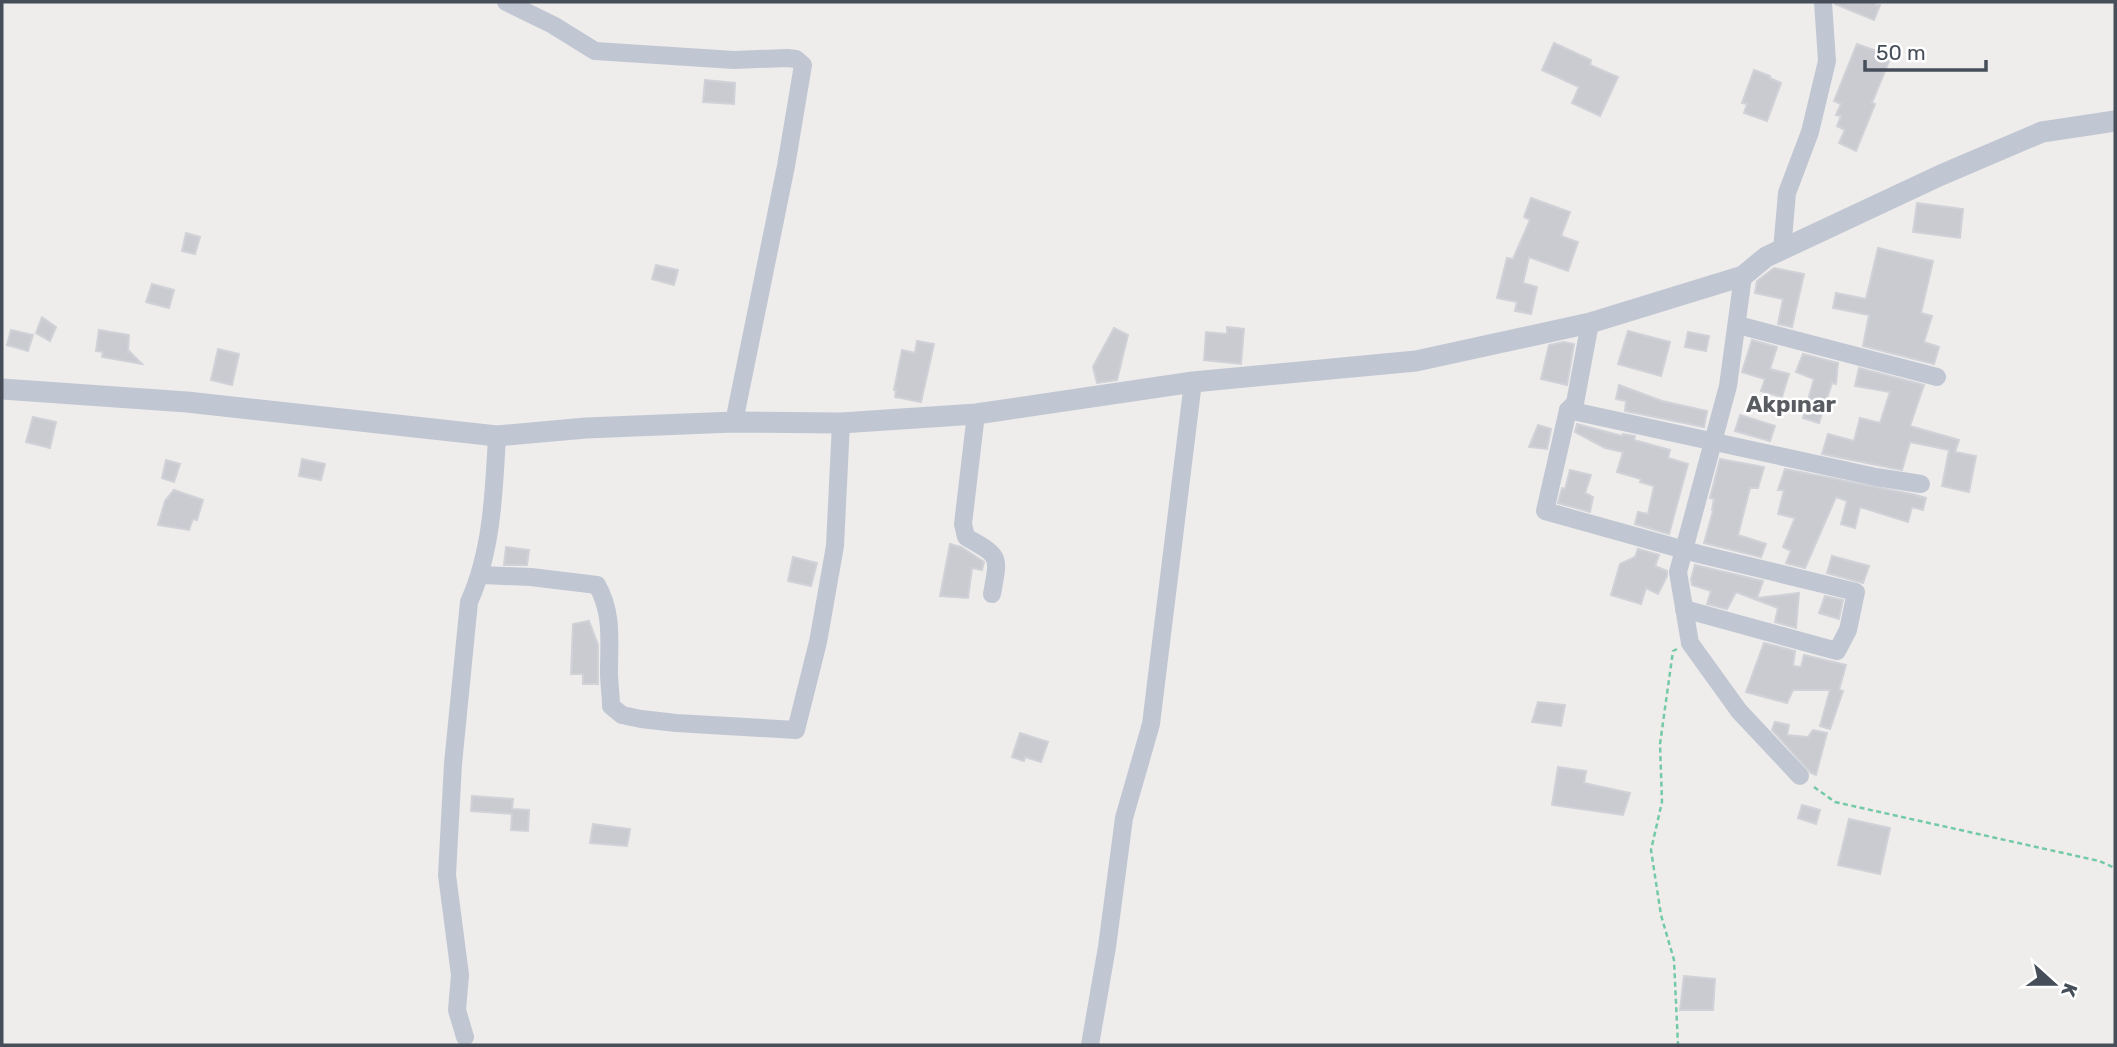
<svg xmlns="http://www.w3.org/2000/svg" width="2117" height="1047" font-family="Rubik,sans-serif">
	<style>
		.building { fill: #c9cbd1; stroke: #d0d2d8; stroke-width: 2 }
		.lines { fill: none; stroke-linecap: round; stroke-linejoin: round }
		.path { stroke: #73caa7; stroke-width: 2.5; stroke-dasharray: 5 3.5; stroke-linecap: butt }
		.minor { stroke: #c0c7d2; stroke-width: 18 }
		.tertiary { stroke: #c0c7d2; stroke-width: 21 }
		.labels { text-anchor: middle; stroke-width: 5; stroke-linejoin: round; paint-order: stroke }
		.quarter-label { font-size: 23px; font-weight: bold; fill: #595c61; stroke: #fff }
	</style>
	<rect width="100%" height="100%" fill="#efecec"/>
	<!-- building -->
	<g class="building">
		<polygon points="1834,2 1876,2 1875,5 1880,5 1874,20 1835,4"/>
		<polygon points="1554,43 1591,60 1590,65 1618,77 1600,116 1572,103 1579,87 1542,70"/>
		<polygon points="1857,44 1891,56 1872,103 1875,104 1856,151 1839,143 1845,130 1837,126 1841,116 1836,115 1841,104 1834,101"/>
		<polygon points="1754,70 1770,76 1770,78 1781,83 1767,121 1744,113 1747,104 1742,103"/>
		<polygon points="705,80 735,83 734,104 703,102"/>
		<polygon points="1531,198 1570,212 1561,236 1578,242 1568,271 1529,257 1523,283 1537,287 1531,314 1515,311 1517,302 1497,298 1507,258 1513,259 1530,220 1524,217"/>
		<polygon points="1917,203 1963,209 1960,238 1913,232"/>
		<polygon points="186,233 200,237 195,254 182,251"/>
		<polygon points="1878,248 1933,261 1921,313 1932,316 1924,342 1939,347 1934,364 1863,346 1869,315 1833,308 1836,293 1866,299"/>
		<polygon points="656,265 678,270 674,285 652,279"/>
		<polygon points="1774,268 1804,274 1792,327 1778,324 1783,299 1755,293 1757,281"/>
		<polygon points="152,284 174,290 169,308 146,302"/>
		<polygon points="42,317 56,327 50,341 36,333"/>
		<polygon points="1227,327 1244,329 1241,364 1204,360 1206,332 1227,334"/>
		<polygon points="1114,328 1128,335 1117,380 1097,383 1093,367"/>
		<polygon points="11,330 33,335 28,351 7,345"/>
		<polygon points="99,330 129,335 128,350 142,364 102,357 103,352 96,351"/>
		<polygon points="1628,331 1670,342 1661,376 1618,364"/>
		<polygon points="1688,332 1709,336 1706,351 1685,347"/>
		<polygon points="1752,340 1777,347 1770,369 1789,374 1782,397 1761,391 1765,379 1742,372"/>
		<polygon points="917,341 934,344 921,402 895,397 896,390 894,390 902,350 915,353"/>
		<polygon points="1564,342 1574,344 1567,385 1541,379 1549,345"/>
		<polygon points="218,349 239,354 232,385 211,380"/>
		<polygon points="1803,354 1838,363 1836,384 1832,383 1819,423 1803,418 1814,379 1796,372"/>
		<polygon points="1859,368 1924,385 1910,426 1959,440 1955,452 1976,456 1969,492 1942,486 1949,450 1910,442 1902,470 1822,454 1828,434 1854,441 1860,418 1880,423 1890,392 1855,386"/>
		<polygon points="1619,385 1662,401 1707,411 1704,427 1625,411 1626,401 1616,399"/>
		<polygon points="1740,415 1775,426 1770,441 1735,431"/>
		<polygon points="33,417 56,422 50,448 26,442"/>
		<polygon points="1577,424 1622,436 1623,434 1635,436 1634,440 1670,450 1668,458 1688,464 1669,534 1635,524 1638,512 1648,514 1654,486 1640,482 1641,479 1617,472 1623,452 1605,448 1575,432"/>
		<polygon points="1538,425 1551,429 1547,449 1529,447"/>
		<polygon points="302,459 325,464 321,480 299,476"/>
		<polygon points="1720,459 1764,467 1758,488 1750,488 1738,535 1766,544 1761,557 1704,543 1713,511 1712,510 1714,499 1710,498"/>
		<polygon points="166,460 180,464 174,482 162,478"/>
		<polygon points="1785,469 1916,495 1926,498 1923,510 1912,507 1908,522 1860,507 1855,528 1841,524 1847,501 1836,497 1805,568 1786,563 1791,551 1783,547 1795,518 1778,514 1784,490 1778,490"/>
		<polygon points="1570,470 1591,475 1585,493 1593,497 1590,512 1558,503 1562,488 1565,489"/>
		<polygon points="174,490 203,500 197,520 193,519 189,530 158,525 165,501"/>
		<polygon points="950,544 961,547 984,562 982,570 972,568 968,598 940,596"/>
		<polygon points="506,547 529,550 527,565 504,565"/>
		<polygon points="1638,549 1659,555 1655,566 1667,571 1667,576 1658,594 1646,588 1641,604 1611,595 1620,564 1635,557"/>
		<polygon points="1832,556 1869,566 1863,583 1827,573"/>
		<polygon points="793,557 817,563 811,586 788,581"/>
		<polygon points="1695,565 1763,581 1757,598 1799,593 1796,628 1775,622 1778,608 1736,592 1727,609 1707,604 1711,591 1692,585 1691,579"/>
		<polygon points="1825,596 1843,600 1839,619 1819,613"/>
		<polygon points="589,621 598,645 598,684 583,684 583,674 571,674 573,624"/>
		<polygon points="1764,643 1795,651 1793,666 1801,667 1804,655 1846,665 1839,690 1843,691 1830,729 1820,726 1830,690 1793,690 1787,703 1746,692"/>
		<polygon points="1538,702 1565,705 1561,726 1532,722"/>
		<polygon points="1775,722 1789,725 1787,735 1808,737 1813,730 1827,733 1816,775 1811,773 1772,730"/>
		<polygon points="1020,733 1048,742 1041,762 1025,757 1024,761 1012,757"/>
		<polygon points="1558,767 1586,771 1584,783 1630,793 1623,815 1552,805"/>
		<polygon points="472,796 513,799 512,809 529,810 528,831 511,830 512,814 471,811"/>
		<polygon points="1802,805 1820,810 1816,824 1798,818"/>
		<polygon points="1849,819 1890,828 1880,874 1838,865"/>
		<polygon points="593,824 630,829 627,846 590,843"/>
		<polygon points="1684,976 1715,979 1713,1010 1680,1010"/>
	</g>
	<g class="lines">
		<!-- path -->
		<g class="path">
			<polyline points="1677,649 1673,651 1660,744 1662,802 1651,850 1661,915 1674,960 1678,1045"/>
			<polyline points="1814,787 1835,802 2099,861 2115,868"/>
		</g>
		<!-- minor -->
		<g class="minor">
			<polyline points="506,2 553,25 595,51 734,60 787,58 796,59 803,65 786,166 734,422"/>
			<polyline points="1782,250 1787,193 1810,132 1827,61 1823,2"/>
			<polyline points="1743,276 1728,386 1678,572 1690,643 1739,711 1800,776"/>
			<polyline points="1590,323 1575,403 1568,410 1545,511 1699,554 1856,592 1848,630 1837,651 1684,609"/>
			<polyline points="1738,325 1937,377"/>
			<polyline points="1568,410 1876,477 1921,484"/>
			<path d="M976 414 963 524 966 537C1001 557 999 555 992 594"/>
			<path d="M481 575 531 577 597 585C613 613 609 641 609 672 609 684 611 695 611 706L622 715 641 719 676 723 796 730 818 642 835 546 841 423"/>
			<path d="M465 1037 457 1010 460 975 447 875 453 764 469 602C492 551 494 492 497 436"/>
			<polyline points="1090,1045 1107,947 1124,818 1151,724 1193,382"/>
		</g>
		<!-- tertiary -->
		<polyline class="tertiary" points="2,389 187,402 497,436 586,428 734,422 841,423 976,414 1193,382 1416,361 1590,323 1743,276 1766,257 1941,175 2042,132 2115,121"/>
	</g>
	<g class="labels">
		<!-- quarter labels -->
		<g class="quarter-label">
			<text x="1791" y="412">Akpınar</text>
		</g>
	</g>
	<!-- border -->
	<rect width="2117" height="1047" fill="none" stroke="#454e59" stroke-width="7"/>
	<!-- north arrow -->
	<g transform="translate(2054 984) rotate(111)" stroke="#ffffff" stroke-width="5" paint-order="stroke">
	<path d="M0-5L12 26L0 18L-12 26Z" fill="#454e59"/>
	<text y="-10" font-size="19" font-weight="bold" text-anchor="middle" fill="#454e59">K</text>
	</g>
	<!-- scale -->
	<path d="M1865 60v10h121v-10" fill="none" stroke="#454e59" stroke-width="3.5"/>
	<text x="1876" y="60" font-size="21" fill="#454e59" stroke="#ffffff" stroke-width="5" paint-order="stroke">50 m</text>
</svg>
